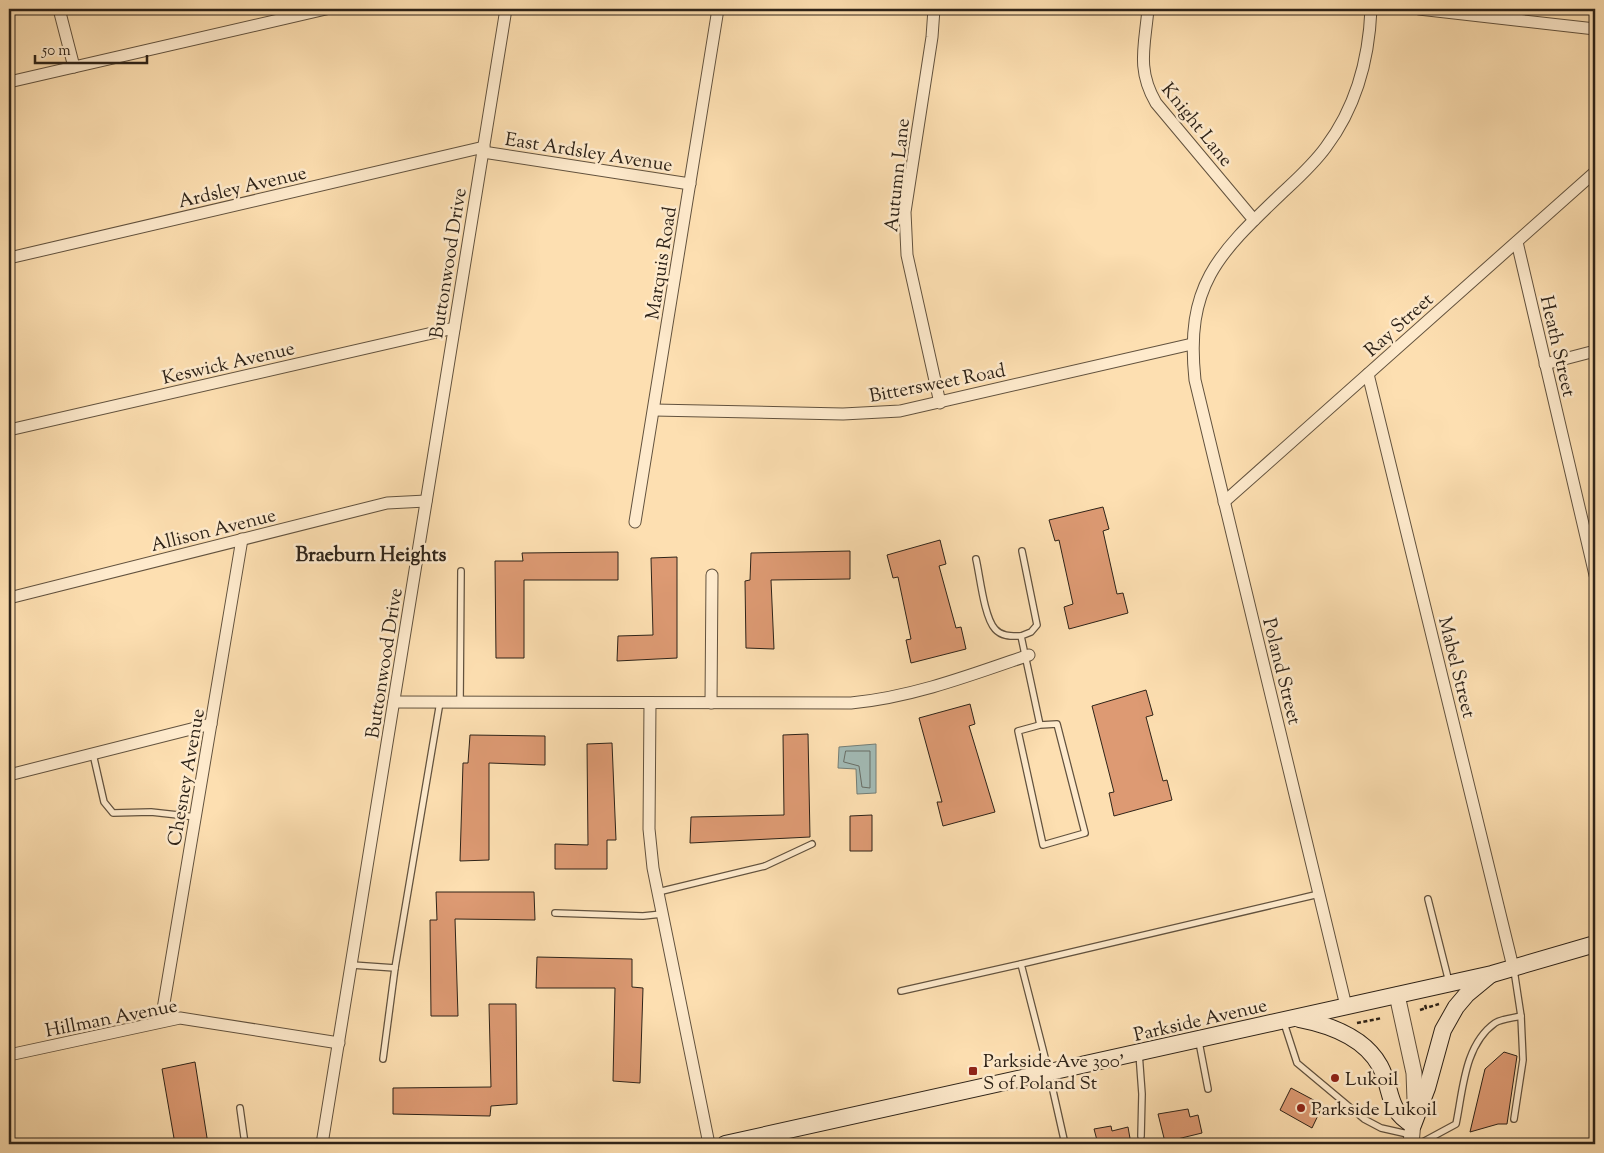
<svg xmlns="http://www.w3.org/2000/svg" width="1604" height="1153" font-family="'Sorts Mill Goudy',serif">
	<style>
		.water { fill: #a2bab5; stroke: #747e76 }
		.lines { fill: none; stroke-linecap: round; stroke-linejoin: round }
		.shore { stroke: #686e66; stroke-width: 1 }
		.building { fill: #dd9a73; stroke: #2e2318 }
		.service-casing { stroke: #62523e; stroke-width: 8 }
		.minor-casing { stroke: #62523e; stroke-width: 13 }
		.tertiary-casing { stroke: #62523e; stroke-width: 17 }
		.secondary-casing { stroke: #2e2318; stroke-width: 18 }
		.path { stroke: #2e2318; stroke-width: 2.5; stroke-dasharray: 4 2.5; stroke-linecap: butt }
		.service { stroke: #feeacc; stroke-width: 5.5 }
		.minor { stroke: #feeacc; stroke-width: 11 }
		.tertiary { stroke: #feeacc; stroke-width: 15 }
		.secondary { stroke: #feeacc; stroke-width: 16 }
		.poi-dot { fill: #8f2418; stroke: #feeacc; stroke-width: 2 }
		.labels { text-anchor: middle; stroke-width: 5; stroke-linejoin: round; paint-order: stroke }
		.street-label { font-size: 19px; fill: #2e2318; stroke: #feeacc }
		.poi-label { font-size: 19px; fill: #2e2318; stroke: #feeacc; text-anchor: start }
		.neighbourhood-label { font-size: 20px; font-weight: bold; fill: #2e2318; stroke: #feeacc }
	</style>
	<rect width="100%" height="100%" fill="#fddfb1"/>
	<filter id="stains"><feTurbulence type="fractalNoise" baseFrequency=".004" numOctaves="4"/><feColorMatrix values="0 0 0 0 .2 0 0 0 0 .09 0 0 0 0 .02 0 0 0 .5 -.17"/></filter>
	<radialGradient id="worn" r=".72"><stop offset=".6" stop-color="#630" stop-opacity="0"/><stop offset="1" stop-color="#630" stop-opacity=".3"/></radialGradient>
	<!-- water -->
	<polygon class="water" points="876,744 876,793 857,794 856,769 838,768 839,747"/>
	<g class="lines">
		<!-- shore -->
		<polygon class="shore" points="846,751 870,751 870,788 862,787 859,766 844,762"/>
	</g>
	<!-- building -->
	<g class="building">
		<polygon points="1103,507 1109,529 1103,531 1117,594 1123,593 1128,613 1069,629 1064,607 1073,604 1059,540 1055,541 1049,520"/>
		<polygon points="940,540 946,564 939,566 956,628 961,627 966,649 911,663 906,640 911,639 898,577 893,578 887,555"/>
		<polygon points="850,551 850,579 771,580 774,649 746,648 745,581 750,580 751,553"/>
		<polygon points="618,552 618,580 524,580 524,658 496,658 495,561 523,561 522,553"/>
		<polygon points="677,557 677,658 617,661 618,636 653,635 651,558"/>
		<polygon points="1146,690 1153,715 1146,717 1163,781 1167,780 1172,800 1114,816 1109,793 1114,792 1092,706"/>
		<polygon points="970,704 975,724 969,726 995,812 943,826 937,802 942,802 919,718"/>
		<polygon points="808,734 810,837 690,843 691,817 784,815 783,735"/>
		<polygon points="470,735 545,736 545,765 489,763 489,860 460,861 463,763 468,763"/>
		<polygon points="612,743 616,840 607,840 607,869 555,869 555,844 588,845 587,744"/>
		<polygon points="872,815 872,851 850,851 850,816"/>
		<polygon points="436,892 534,892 535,920 455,919 458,1016 431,1016 430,920 437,920"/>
		<polygon points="537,957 632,959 632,987 643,988 640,1083 613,1081 615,988 536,988"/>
		<polygon points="489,1004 516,1004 517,1104 491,1106 490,1116 393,1114 393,1088 491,1087"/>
		<polygon points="1504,1052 1517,1056 1507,1124 1498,1124 1470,1132 1485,1069"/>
		<polygon points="195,1062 208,1144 175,1144 162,1069"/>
		<polygon points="1291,1088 1323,1105 1312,1128 1280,1110"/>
		<polygon points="1188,1109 1190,1117 1198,1115 1202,1133 1165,1142 1158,1114"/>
		<polygon points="1111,1126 1112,1131 1128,1127 1131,1144 1098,1144 1094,1129"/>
	</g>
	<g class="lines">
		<!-- service casing -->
		<g class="service-casing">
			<g id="service">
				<polyline points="1022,551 1037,625 1031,632 1021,636 1040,725 1057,724 1085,833 1043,845 1018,731 1040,725"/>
				<path d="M976 559C980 576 984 617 995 629 1002 637 1012 636 1021 636"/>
				<polyline points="460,702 461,571"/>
				<polyline points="93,754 104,802 113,813 151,812 196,817"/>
				<polyline points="658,892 765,866 812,844"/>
				<polyline points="1428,899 1449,982"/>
				<polyline points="555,913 643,916 662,914"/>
				<polyline points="352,965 395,968 440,702"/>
				<polyline points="1514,970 1521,1016 1523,1060 1514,1119"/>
				<polyline points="901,991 1021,964"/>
				<polyline points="1284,1023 1297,1063 1364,1119 1381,1128 1412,1135"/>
				<polyline points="1199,1042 1208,1089"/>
				<polyline points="1139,1053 1142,1094 1141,1136"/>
				<polyline points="383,1059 395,968"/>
				<polyline points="240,1108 245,1144"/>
				<polyline points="1065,1144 1049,1073 1021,964 1319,894"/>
				<path d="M1419 1144 1456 1124C1463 1091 1464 1045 1495 1023 1501 1019 1513 1018 1521 1016"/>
			</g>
		</g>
		<!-- minor casing -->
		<g class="minor-casing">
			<g id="minor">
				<polyline points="59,9 74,67"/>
				<polyline points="934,9 932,37 905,212 907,255 940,403"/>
				<path d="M1148 9C1145 45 1136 69 1156 103L1254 220"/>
				<polyline points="1419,9 1595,29"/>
				<polyline points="9,82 326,9"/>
				<polyline points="483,152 690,184"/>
				<polyline points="1517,242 1595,575"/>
				<polyline points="9,258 484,147"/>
				<polyline points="1545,364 1595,351"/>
				<polyline points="1368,374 1513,967"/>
				<polyline points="654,410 843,414 900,411 1192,344"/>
				<polyline points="9,430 454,328"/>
				<polyline points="1224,502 1595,172"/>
				<polyline points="635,522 718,9"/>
				<polyline points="9,598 387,503 426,501"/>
				<path d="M394 702 851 703C913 697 971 675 1029 655"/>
				<polyline points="650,703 649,829 653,868 709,1144"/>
				<polyline points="711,703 712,575"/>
				<polyline points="9,775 211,724"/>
				<path d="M1346 1006 1195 380C1185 286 1217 255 1281 194 1297 179 1313 165 1326 147 1356 107 1369 59 1371 9"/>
				<polyline points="161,1021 242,539"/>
				<polyline points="9,1055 180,1018 339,1043"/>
				<polyline points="322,1144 506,9"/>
			</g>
		</g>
		<!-- tertiary casing -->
		<g class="tertiary-casing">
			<polyline id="tertiary" points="1397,995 1414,1073 1415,1100 1411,1144"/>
		</g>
		<!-- secondary casing -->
		<g class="secondary-casing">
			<g id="secondary">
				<path d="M1299 1019C1330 1025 1364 1037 1380 1066 1393 1090 1386 1110 1413 1125L1427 1088 1443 1030 1456 1007 1467 994 1490 975"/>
				<polyline points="725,1144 1492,974 1595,944"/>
			</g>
		</g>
		<!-- path -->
		<g class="path">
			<polyline points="1425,1005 1426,1008 1439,1004"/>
			<polyline points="1420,1010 1426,1008"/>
			<polyline points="1357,1023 1382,1018"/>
		</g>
		<!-- service -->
		<use href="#service" class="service"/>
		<!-- minor -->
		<use href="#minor" class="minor"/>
		<!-- tertiary -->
		<use href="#tertiary" class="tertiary"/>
		<!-- secondary -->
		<use href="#secondary" class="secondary"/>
	</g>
	<!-- markers -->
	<g class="poi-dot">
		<rect x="968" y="1066" width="10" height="10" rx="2.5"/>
		<circle cx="1335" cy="1078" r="5"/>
		<circle cx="1301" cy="1108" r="5"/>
	</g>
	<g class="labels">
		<!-- street labels -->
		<g class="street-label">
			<text transform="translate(1198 124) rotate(51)" y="7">Knight Lane</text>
			<text transform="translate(589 151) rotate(9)" y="7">East Ardsley Avenue</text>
			<text transform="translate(896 175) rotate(-84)" y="7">Autumn Lane</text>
			<text transform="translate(242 186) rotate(-13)" y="7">Ardsley Avenue</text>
			<text transform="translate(447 263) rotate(-81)" y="7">Buttonwood Drive</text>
			<text transform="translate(660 263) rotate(-81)" y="7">Marquis Road</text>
			<text transform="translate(1398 324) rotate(-42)" y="7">Ray Street</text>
			<text transform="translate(1559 346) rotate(77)" y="7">Heath Street</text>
			<text transform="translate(228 362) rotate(-13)" y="7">Keswick Avenue</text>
			<text transform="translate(937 382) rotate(-11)" y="7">Bittersweet Road</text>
			<text transform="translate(213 529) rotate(-14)" y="7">Allison Avenue</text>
			<text transform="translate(383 663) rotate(-81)" y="7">Buttonwood Drive</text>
			<text transform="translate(1458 667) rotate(76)" y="7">Mabel Street</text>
			<text transform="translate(1283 671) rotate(76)" y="7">Poland Street</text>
			<text transform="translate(185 777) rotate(-80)" y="7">Chesney Avenue</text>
			<text transform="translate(111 1017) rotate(-11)" y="7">Hillman Avenue</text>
			<text transform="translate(1200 1019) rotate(-13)" y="7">Parkside Avenue</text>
		</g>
		<!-- poi labels -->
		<g class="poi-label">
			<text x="983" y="1067">Parkside Ave 300'<tspan x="983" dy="22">S of Poland St</tspan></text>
			<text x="1345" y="1085">Lukoil</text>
			<text x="1311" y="1115">Parkside Lukoil</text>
		</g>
		<!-- neighbourhood labels -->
		<g class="neighbourhood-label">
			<text x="371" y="561">Braeburn Heights</text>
		</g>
	</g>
	<!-- margin -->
	<rect width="1604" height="1153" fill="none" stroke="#fddfb1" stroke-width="30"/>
	<rect x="10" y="10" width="1584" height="1133" fill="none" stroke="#2e2318" stroke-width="2.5"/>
	<rect x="15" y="15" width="1574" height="1123" fill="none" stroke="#2e2318"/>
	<!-- scale -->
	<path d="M35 55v8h112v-8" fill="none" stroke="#2e2318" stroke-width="2.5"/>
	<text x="42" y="55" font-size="15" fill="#2e2318" stroke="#feeacc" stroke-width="4" paint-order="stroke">50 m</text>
	<rect width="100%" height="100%" filter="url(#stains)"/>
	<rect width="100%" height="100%" fill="url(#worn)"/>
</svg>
